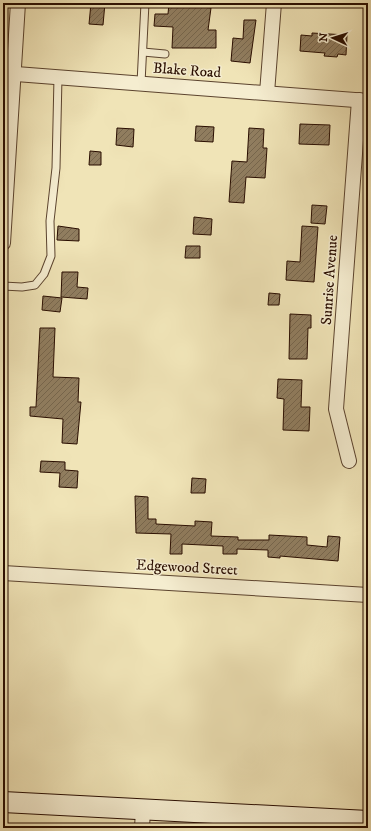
<svg xmlns="http://www.w3.org/2000/svg" width="371" height="831" font-family="'IM FELL DW Pica',serif">
	<style>
		.building { fill: url(#building-hatch); stroke: #290d00 }
		.lines { fill: none; stroke-linecap: round; stroke-linejoin: round }
		.service-casing { stroke: #5b432e; stroke-width: 9 }
		.minor-casing { stroke: #5b432e; stroke-width: 16 }
		.secondary-casing { stroke: #290d00; stroke-width: 22 }
		.service { stroke: #f5edd0; stroke-width: 7 }
		.minor { stroke: #f5edd0; stroke-width: 14 }
		.secondary { stroke: #f5edd0; stroke-width: 20 }
		.labels { text-anchor: middle; stroke-width: 3; stroke-linejoin: round; paint-order: stroke }
		.street-label { font-size: 15px; fill: #290d00; stroke: #f5edd0 }
	</style>
	<defs>
		<pattern id="building-hatch" width="6" height="6" patternUnits="userSpaceOnUse"><rect width="6" height="6" fill="#907d5f"/><path d="M-1 1l2-2M0 6l6-6M5 7l2-2" fill="none" stroke="#76654c"/></pattern>
	</defs>
	<rect width="100%" height="100%" fill="#f0e4b7"/>
	<filter id="stains"><feTurbulence type="fractalNoise" baseFrequency=".005" numOctaves="4"/><feColorMatrix values="0 0 0 0 .2 0 0 0 0 .09 0 0 0 0 .02 0 0 0 .5 -.17"/></filter>
	<radialGradient id="worn" r=".72"><stop offset=".6" stop-color="#630" stop-opacity="0"/><stop offset="1" stop-color="#630" stop-opacity=".3"/></radialGradient>
	<!-- building -->
	<g class="building">
		<polygon points="91,3 105,3 103,25 89,24"/>
		<polygon points="169,3 188,3 188,5 211,8 208,30 216,30 216,48 172,48 173,27 154,26 155,14 168,14"/>
		<polygon points="244,20 256,20 250,63 231,61 233,38 243,39"/>
		<polygon points="312,33 347,35 346,55 338,54 337,57 324,56 325,53 300,51 301,35 312,36"/>
		<polygon points="300,124 330,125 329,145 299,144"/>
		<polygon points="196,126 214,127 213,142 195,141"/>
		<polygon points="117,128 134,129 133,147 116,145"/>
		<polygon points="249,128 264,129 263,148 267,148 265,178 246,177 244,203 229,202 232,161 247,162"/>
		<polygon points="90,151 101,152 101,165 89,165"/>
		<polygon points="312,205 327,206 325,224 311,223"/>
		<polygon points="194,217 212,219 211,235 193,234"/>
		<polygon points="58,226 79,229 79,241 57,240"/>
		<polygon points="302,226 318,227 314,282 286,280 287,261 300,262"/>
		<polygon points="186,246 200,246 200,258 185,258"/>
		<polygon points="62,272 78,272 77,287 88,288 87,299 61,297"/>
		<polygon points="269,293 280,294 279,305 268,305"/>
		<polygon points="43,296 62,298 60,312 42,310"/>
		<polygon points="290,314 311,315 311,328 308,328 307,359 289,359"/>
		<polygon points="40,328 55,328 53,377 79,378 78,402 81,402 77,444 62,443 63,419 30,416 30,407 36,407"/>
		<polygon points="278,379 302,380 301,407 310,407 309,431 283,430 284,399 277,398"/>
		<polygon points="41,461 65,462 65,470 78,471 77,488 59,487 60,473 40,472"/>
		<polygon points="192,478 206,479 205,493 191,493"/>
		<polygon points="135,496 148,497 148,519 156,519 156,524 195,526 195,521 212,522 211,536 238,537 238,540 269,540 269,535 307,537 307,545 327,547 328,536 340,537 338,561 280,556 280,558 268,557 268,550 237,549 237,554 223,554 223,546 182,544 182,554 170,554 171,534 136,533"/>
	</g>
	<g class="lines">
		<!-- service casing -->
		<g class="service-casing">
			<g id="service">
				<polyline points="143,52 165,54"/>
				<polyline points="141,83 145,3"/>
				<polyline points="3,286 22,287 35,285 44,274 51,256 50,221 56,168 58,77"/>
			</g>
		</g>
		<!-- minor casing -->
		<g class="minor-casing">
			<g id="minor">
				<polyline points="3,73 368,101"/>
				<polyline points="267,93 274,3"/>
				<polyline points="3,243 18,3"/>
				<polyline points="349,461 336,409 359,100"/>
				<polyline points="3,573 368,595"/>
				<polyline points="142,828 143,810"/>
			</g>
		</g>
		<!-- secondary casing -->
		<g class="secondary-casing">
			<polyline id="secondary" points="3,802 368,821"/>
		</g>
		<!-- service -->
		<use href="#service" class="service"/>
		<!-- minor -->
		<use href="#minor" class="minor"/>
		<!-- secondary -->
		<use href="#secondary" class="secondary"/>
	</g>
	<g class="labels">
		<!-- street labels -->
		<g class="street-label">
			<text transform="translate(187 70) rotate(4)" y="5">Blake Road</text>
			<text transform="translate(329 280) rotate(-86)" y="5">Sunrise Avenue</text>
			<text transform="translate(187 567) rotate(3)" y="5">Edgewood Street</text>
		</g>
	</g>
	<!-- margin -->
	<rect width="371" height="831" fill="none" stroke="#f0e4b7" stroke-width="16"/>
	<rect x="4" y="4" width="363" height="823" fill="none" stroke="#290d00" stroke-width="2"/>
	<rect x="8" y="8" width="355" height="815" fill="none" stroke="#290d00"/>
	<!-- north arrow -->
	<g transform="translate(333 38) rotate(274)" stroke="#f5edd0" stroke-width="3" paint-order="stroke">
	<path d="M0-3L7 15L0 10L-7 15Z" fill="#290d00"/>
	<text y="-6" font-size="11" font-weight="bold" text-anchor="middle" fill="#290d00">N</text>
	</g>
	<rect width="100%" height="100%" filter="url(#stains)"/>
	<rect width="100%" height="100%" fill="url(#worn)"/>
</svg>
